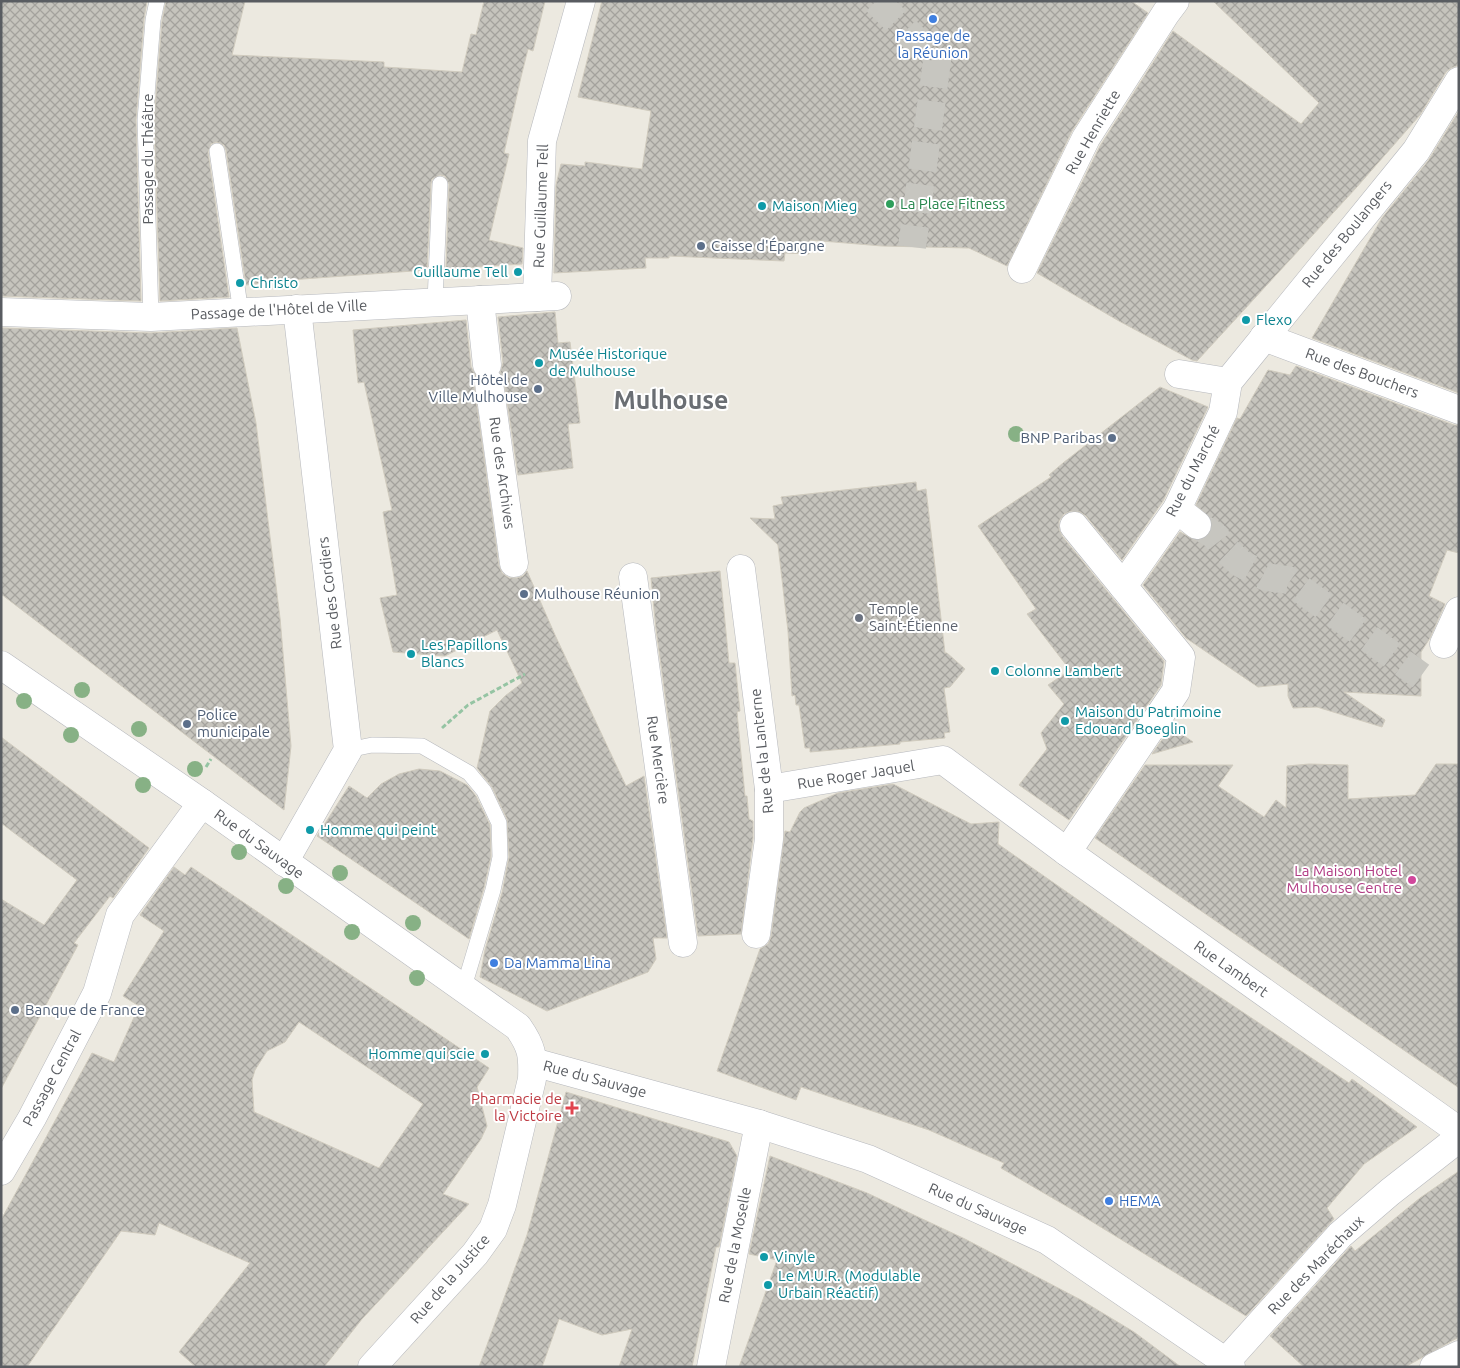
<svg xmlns="http://www.w3.org/2000/svg" width="1460" height="1368" font-family="Ubuntu,sans-serif">
	<style>
		.building { fill: url(#building-cross-hatch); stroke: #d0cbbe; fill-rule: evenodd }
		.lines { fill: none; stroke-linecap: round; stroke-linejoin: round }
		.street-tunnel { stroke: #c7c6c0; stroke-width: 28; stroke-dasharray: 28 14; stroke-linecap: butt }
		.lane-casing { stroke: #b6b8bd; stroke-width: 16 }
		.street-casing { stroke: #b6b8bd; stroke-width: 29 }
		.path { stroke: #95c4a3; stroke-width: 3; stroke-dasharray: 5 2.5; stroke-linecap: butt }
		.lane { stroke: #fff; stroke-width: 15 }
		.street { stroke: #fff; stroke-width: 28 }
		.tree { fill: #87b185 }
		.shop-dot { fill: #3f7fe0; stroke: #fff; stroke-width: 2 }
		.leisure-dot { fill: #2e9e5b; stroke: #fff; stroke-width: 2 }
		.culture-dot { fill: #0f9aa8; stroke: #fff; stroke-width: 2 }
		.service-dot { fill: #5c6f8a; stroke: #fff; stroke-width: 2 }
		.worship-dot { fill: #6b7280; stroke: #fff; stroke-width: 2 }
		.hotel-dot { fill: #d1479c; stroke: #fff; stroke-width: 2 }
		.health-dot { fill: #e0444e; stroke: #fff; stroke-width: 2 }
		.labels { text-anchor: middle; stroke-width: 4; stroke-linejoin: round; paint-order: stroke }
		.shop-label { font-size: 15px; fill: #366cbe; stroke: #fff; text-anchor: start }
		.street-label { font-size: 15px; fill: #595c61; stroke: #fff }
		.leisure-label { font-size: 15px; fill: #27864d; stroke: #fff; text-anchor: start }
		.culture-label { font-size: 15px; fill: #0d838f; stroke: #fff; text-anchor: start }
		.service-label { font-size: 15px; fill: #4e5e75; stroke: #fff; text-anchor: start }
		.worship-label { font-size: 15px; fill: #5b616d; stroke: #fff; text-anchor: start }
		.hotel-label { font-size: 15px; fill: #b23c85; stroke: #fff; text-anchor: end }
		.health-label { font-size: 15px; fill: #be3a42; stroke: #fff; text-anchor: end }
		.town-label { font-size: 25px; font-weight: bold; fill: #6a6e73; stroke: #fff }
	</style>
	<defs>
		<pattern id="building-cross-hatch" width="8" height="8" patternUnits="userSpaceOnUse" patternTransform="scale(1.25)"><rect width="8" height="8" fill="#c6c4bd"/><path d="M0 0l8 8M0 8l8-8" fill="none" stroke="#a4a29d"/></pattern>
	</defs>
	<rect width="100%" height="100%" fill="#ece9e0"/>
	<!-- building -->
	<g class="building">
		<polygon points="1,1 147,1 144,19 136,120 141,301 1,296"/>
		<polygon points="166,1 245,1 232,55 384,62 384,67 462,72 471,34 476,35 484,1 545,1 533,51 528,49 521,77 504,153 509,154 489,240 523,248 522,264 446,269 449,184 445,176 440,175 432,179 431,184 427,270 289,280 246,285 226,150 224,145 216,142 211,144 208,152 229,297 160,301 154,120 162,21"/>
		<polygon points="602,1 1131,1 1148,13 1072,131 1007,266 969,248 882,246 810,240 809,254 785,253 784,261 669,256 669,258 645,258 646,268 554,273 556,185 561,164 585,166 585,162 642,169 651,111 578,97"/>
		<polygon points="1213,1 1459,1 1459,65 1451,68 1446,72 1420,115 1356,188 1197,361 1192,360 1119,321 1037,273 1100,146 1173,31 1301,124 1319,103"/>
		<polygon points="1459,111 1459,393 1312,338 1382,218 1428,161"/>
		<polygon points="555,312 558,343 570,342 577,397 580,423 568,424 573,468 518,475 504,381 500,373 503,363 498,317"/>
		<polygon points="466,320 471,367 476,375 474,385 499,566 502,573 509,578 517,578 523,576 527,571 555,635 626,786 644,776 667,938 653,938 656,959 648,972 547,1011 480,977 485,950 502,893 509,857 507,819 492,787 477,768 490,711 505,696 522,683 497,630 445,656 393,652 380,598 397,595 383,512 392,510 364,382 358,383 353,330"/>
		<polygon points="1,328 150,333 237,328 256,423 280,618 291,746 284,810 1,594"/>
		<polygon points="1296,366 1454,425 1459,425 1459,553 1447,550 1429,596 1445,604 1430,638 1421,652 1421,696 1344,692 1385,720 1382,727 1317,707 1293,708 1288,696 1288,684 1258,687 1186,638 1143,585 1180,532 1195,540 1203,539 1209,534 1212,527 1211,519 1196,505 1237,418 1240,419 1268,370 1290,375"/>
		<polygon points="1160,387 1208,407 1163,501 1122,560 1086,516 1080,512 1071,511 1064,514 1059,521 1059,529 1062,536 1164,661 1161,685 1069,820 1019,785 1047,749 1041,733 1064,704 1048,685 1070,670 1027,614 1036,609 978,526 1051,477 1049,475 1063,463"/>
		<polygon points="916,482 917,491 926,489 945,653 947,653 965,669 950,687 944,688 950,732 944,733 945,738 900,742 900,744 810,752 810,748 805,748 799,705 796,705 795,695 792,696 788,631 778,545 750,518 775,519 773,506 783,504 781,497"/>
		<polygon points="720,571 729,663 735,663 740,711 737,712 745,796 747,796 749,819 753,821 753,838 741,934 698,936 656,629 651,578"/>
		<polygon points="1171,727 1193,742 1152,754"/>
		<polygon points="1,737 149,848 113,898 110,896 74,943 78,945 1,1089 1,899 44,925 77,880 1,823"/>
		<polygon points="1309,764 1348,765 1348,799 1415,795 1436,764 1459,764 1459,1088 1095,838 1145,765 1233,765 1218,786 1264,817 1276,800 1286,808 1287,766"/>
		<polygon points="419,769 440,771 467,785 476,796 490,825 491,856 484,888 469,939 317,836 349,786 367,798 381,784 399,774"/>
		<polygon points="893,784 971,824 999,822 998,844 1157,955 1349,1083 1352,1079 1417,1127 1364,1164 1327,1208 1334,1219 1246,1316 1073,1210 1001,1168 1004,1163 929,1130 801,1087 796,1100 717,1071 760,949 768,944 771,937 785,831 790,832 800,812 804,808 838,793"/>
		<path d="M174 867 185 875 191 867 489 1068 477 1087 487 1126 481 1139 443 1194 469 1204 362 1319 324 1367H196L179 1352 250 1263 159 1223 155 1235 121 1231 27 1367H1V1220L92 1053 114 1062 139 1006 123 996 164 931 140 915ZM299 1022 423 1104 379 1168 254 1112 252 1080 255 1070 267 1051 285 1042Z"/>
		<polygon points="566,1092 729,1142 737,1156 719,1247 716,1247 692,1367 619,1367 632,1329 602,1335 559,1319 542,1367 479,1367 527,1235"/>
		<polygon points="770,1156 867,1193 965,1239 1081,1300 1134,1332 1181,1367 739,1367 777,1260 749,1254"/>
		<polygon points="1459,1171 1459,1337 1405,1367 1304,1367 1270,1336 1351,1246 1355,1251 1420,1198"/>
	</g>
	<g class="lines">
		<!-- street-tunnel -->
		<g class="street-tunnel">
			<polyline points="876,1 937,61 912,247"/>
			<polyline points="1197,525 1214,535 1224,548 1240,563 1266,577 1288,580 1421,676"/>
		</g>
		<!-- lane casing -->
		<g class="lane-casing">
			<g id="lane">
				<polyline points="217,151 241,313"/>
				<polyline points="435,302 440,184"/>
				<polyline points="151,317 145,120 153,20 157,1"/>
				<polyline points="348,750 372,745 422,746 469,773 484,791 499,823 500,857 493,890 463,990"/>
			</g>
		</g>
		<!-- street casing -->
		<g class="street-casing">
			<g id="street">
				<polyline points="1022,269 1086,138 1166,13 1175,1"/>
				<polyline points="537,297 542,141 581,1"/>
				<polyline points="480,300 487,365"/>
				<polyline points="1,312 151,317 557,296"/>
				<polyline points="1264,337 1459,410"/>
				<polyline points="1179,374 1228,382"/>
				<polyline points="489,383 514,563"/>
				<polyline points="1177,509 1197,525"/>
				<polyline points="1074,526 1123,586"/>
				<polyline points="741,569 769,789 769,839 756,934"/>
				<polyline points="633,577 683,943"/>
				<polyline points="1444,644 1459,611"/>
				<path d="M1 665 202 803 518 1027C532 1047 533 1055 532 1079L502 1205 493 1229 475 1254 372 1367"/>
				<polyline points="769,789 943,760 1067,852 1459,1131"/>
				<polyline points="1067,852 1176,691 1181,657 1123,586 1177,509 1223,412 1228,382 1416,151 1459,81"/>
				<polyline points="284,862 348,750 297,309"/>
				<polyline points="533,1062 759,1124 868,1159 1047,1240 1226,1362 1231,1367"/>
				<polyline points="1,1171 32,1118 97,993 120,915 202,803"/>
				<polyline points="711,1367 759,1124"/>
				<polyline points="1221,1367 1340,1235 1390,1192 1459,1138"/>
				<polyline points="1434,1367 1459,1355"/>
			</g>
		</g>
		<!-- path -->
		<g class="path">
			<polyline points="442,728 468,705 525,674"/>
			<polyline points="206,767 211,759"/>
		</g>
		<!-- lane -->
		<use href="#lane" class="lane"/>
		<!-- street -->
		<use href="#street" class="street"/>
	</g>
	<!-- trees -->
	<g class="tree">
		<circle cx="1016" cy="434" r="8"/>
		<circle cx="82" cy="690" r="8"/>
		<circle cx="24" cy="701" r="8"/>
		<circle cx="139" cy="729" r="8"/>
		<circle cx="71" cy="735" r="8"/>
		<circle cx="195" cy="769" r="8"/>
		<circle cx="143" cy="785" r="8"/>
		<circle cx="239" cy="852" r="8"/>
		<circle cx="340" cy="873" r="8"/>
		<circle cx="286" cy="886" r="8"/>
		<circle cx="413" cy="923" r="8"/>
		<circle cx="352" cy="932" r="8"/>
		<circle cx="417" cy="978" r="8"/>
	</g>
	<!-- markers -->
	<g class="shop-dot">
		<circle cx="933" cy="19" r="5"/>
		<circle cx="494" cy="963" r="5"/>
		<circle cx="1109" cy="1201" r="5"/>
	</g>
	<circle class="leisure-dot" cx="890" cy="204" r="5"/>
	<g class="culture-dot">
		<circle cx="762" cy="206" r="5"/>
		<circle cx="518" cy="272" r="5"/>
		<circle cx="240" cy="283" r="5"/>
		<circle cx="1246" cy="320" r="5"/>
		<circle cx="539" cy="363" r="5"/>
		<circle cx="411" cy="654" r="5"/>
		<circle cx="995" cy="671" r="5"/>
		<circle cx="1065" cy="721" r="5"/>
		<circle cx="310" cy="830" r="5"/>
		<circle cx="485" cy="1054" r="5"/>
		<circle cx="764" cy="1257" r="5"/>
		<circle cx="768" cy="1285" r="5"/>
	</g>
	<g class="service-dot">
		<circle cx="701" cy="246" r="5"/>
		<circle cx="538" cy="389" r="5"/>
		<circle cx="1112" cy="438" r="5"/>
		<circle cx="524" cy="594" r="5"/>
		<circle cx="187" cy="724" r="5"/>
		<circle cx="15" cy="1010" r="5"/>
	</g>
	<circle class="worship-dot" cx="859" cy="618" r="5"/>
	<circle class="hotel-dot" cx="1412" cy="880" r="5"/>
	<path class="health-dot" d="M569.5 1100.5h5v5h5v5h-5v5h-5v-5h-5v-5h5z"/>
	<g class="labels">
		<!-- shop labels -->
		<g class="shop-label">
			<text x="933" y="41" text-anchor="middle">Passage de<tspan x="933" dy="17">la Réunion</tspan></text>
			<text x="504" y="968">Da Mamma Lina</text>
			<text x="1119" y="1206">HEMA</text>
		</g>
		<!-- street labels -->
		<g class="street-label">
			<text transform="translate(1093 132) rotate(-60)" y="5">Rue Henriette</text>
			<text transform="translate(148 159) rotate(-90)" y="5">Passage du Théâtre</text>
			<text transform="translate(541 206) rotate(-88)" y="5">Rue Guillaume Tell</text>
			<text transform="translate(1347 234) rotate(-51)" y="5">Rue des Boulangers</text>
			<text transform="translate(279 310) rotate(-3)" y="5">Passage de l'Hôtel de Ville</text>
			<text transform="translate(1362 373) rotate(20)" y="5">Rue des Bouchers</text>
			<text transform="translate(1193 471) rotate(-63)" y="5">Rue du Marché</text>
			<text transform="translate(502 473) rotate(82)" y="5">Rue des Archives</text>
			<text transform="translate(330 593) rotate(-97)" y="5">Rue des Cordiers</text>
			<text transform="translate(762 751) rotate(-96)" y="5">Rue de la Lanterne</text>
			<text transform="translate(658 760) rotate(82)" y="5">Rue Mercière</text>
			<text transform="translate(856 775) rotate(-9)" y="5">Rue Roger Jaquel</text>
			<text transform="translate(259 844) rotate(36)" y="5">Rue du Sauvage</text>
			<text transform="translate(1231 969) rotate(35)" y="5">Rue Lambert</text>
			<text transform="translate(52 1078) rotate(-62)" y="5">Passage Central</text>
			<text transform="translate(595 1079) rotate(15)" y="5">Rue du Sauvage</text>
			<text transform="translate(978 1209) rotate(24)" y="5">Rue du Sauvage</text>
			<text transform="translate(735 1245) rotate(-79)" y="5">Rue de la Moselle</text>
			<text transform="translate(1316 1265) rotate(-46)" y="5">Rue des Maréchaux</text>
			<text transform="translate(450 1279) rotate(-49)" y="5">Rue de la Justice</text>
		</g>
		<!-- leisure labels -->
		<g class="leisure-label">
			<text x="900" y="209">La Place Fitness</text>
		</g>
		<!-- culture labels -->
		<g class="culture-label">
			<text x="772" y="211">Maison Mieg</text>
			<text x="508" y="277" text-anchor="end">Guillaume Tell</text>
			<text x="250" y="288">Christo</text>
			<text x="1256" y="325">Flexo</text>
			<text x="549" y="359">Musée Historique<tspan x="549" dy="17">de Mulhouse</tspan></text>
			<text x="421" y="650">Les Papillons<tspan x="421" dy="17">Blancs</tspan></text>
			<text x="1005" y="676">Colonne Lambert</text>
			<text x="1075" y="717">Maison du Patrimoine<tspan x="1075" dy="17">Edouard Boeglin</tspan></text>
			<text x="320" y="835">Homme qui peint</text>
			<text x="475" y="1059" text-anchor="end">Homme qui scie</text>
			<text x="774" y="1262">Vinyle</text>
			<text x="778" y="1281">Le M.U.R. (Modulable<tspan x="778" dy="17">Urbain Réactif)</tspan></text>
		</g>
		<!-- service labels -->
		<g class="service-label">
			<text x="711" y="251">Caisse d'Épargne</text>
			<text x="528" y="385" text-anchor="end">Hôtel de<tspan x="528" dy="17">Ville Mulhouse</tspan></text>
			<text x="1102" y="443" text-anchor="end">BNP Paribas</text>
			<text x="534" y="599">Mulhouse Réunion</text>
			<text x="197" y="720">Police<tspan x="197" dy="17">municipale</tspan></text>
			<text x="25" y="1015">Banque de France</text>
		</g>
		<!-- worship labels -->
		<g class="worship-label">
			<text x="869" y="614">Temple<tspan x="869" dy="17">Saint-Étienne</tspan></text>
		</g>
		<!-- hotel labels -->
		<g class="hotel-label">
			<text x="1402" y="876">La Maison Hotel<tspan x="1402" dy="17">Mulhouse Centre</tspan></text>
		</g>
		<!-- health labels -->
		<g class="health-label">
			<text x="562" y="1104">Pharmacie de<tspan x="562" dy="17">la Victoire</tspan></text>
		</g>
		<!-- town labels -->
		<g class="town-label">
			<text x="671" y="409">Mulhouse</text>
		</g>
	</g>
	<!-- border -->
	<rect width="1460" height="1368" fill="none" stroke="#595c61" stroke-width="5"/>
</svg>
